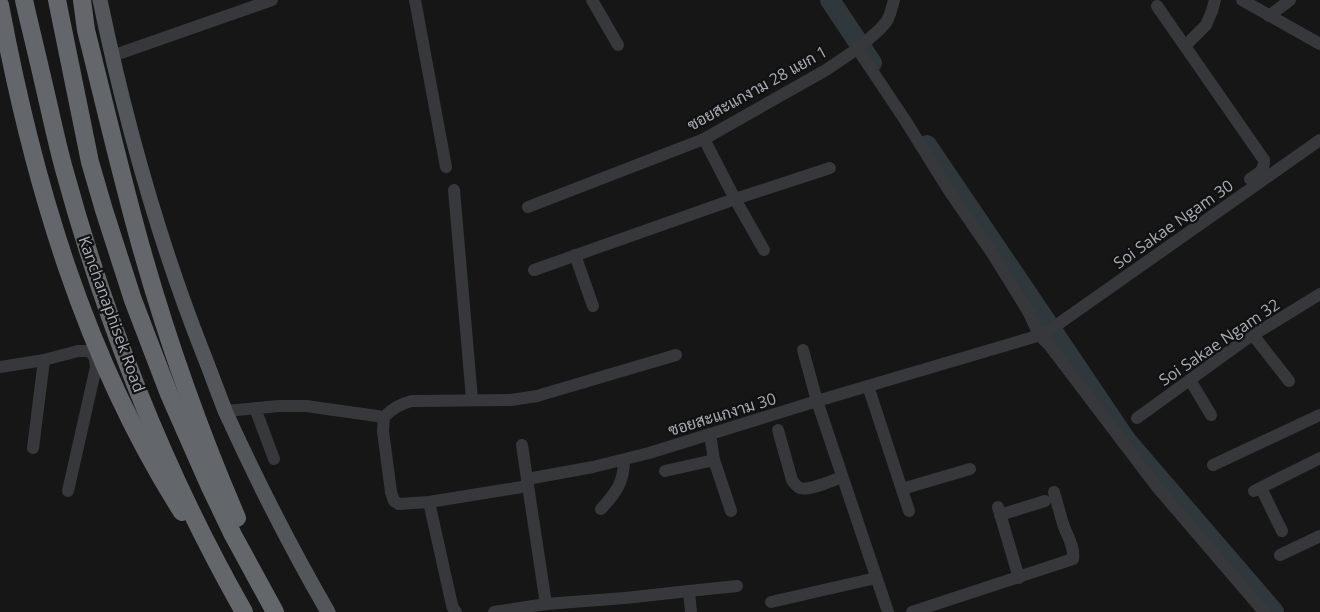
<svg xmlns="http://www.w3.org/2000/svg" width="1320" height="612" font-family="'Open Sans',Sarabun,sans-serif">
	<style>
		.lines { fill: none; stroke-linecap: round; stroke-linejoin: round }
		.river { stroke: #2f383c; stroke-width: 20 }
		.minor { stroke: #37383c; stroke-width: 12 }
		.major { stroke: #53565b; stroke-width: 15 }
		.highway { stroke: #63676c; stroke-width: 18 }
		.labels { text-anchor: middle; stroke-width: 4.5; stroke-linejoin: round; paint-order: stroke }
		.street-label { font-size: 16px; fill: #a9aeb6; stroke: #111112 }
	</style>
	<rect width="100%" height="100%" fill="#161617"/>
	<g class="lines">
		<!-- river -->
		<g class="river">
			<polyline points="830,0 872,63"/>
			<polyline points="927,145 1127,441 1274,612"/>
		</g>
		<!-- minor -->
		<g class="minor">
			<polyline points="415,0 446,167"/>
			<polyline points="592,0 618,45"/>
			<polyline points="1242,0 1320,44"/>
			<path d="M1157 6 1264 160C1265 171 1257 174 1250 179"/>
			<polyline points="1269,16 1290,0"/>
			<polyline points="1185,46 1206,25 1212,11 1215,0"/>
			<polyline points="857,48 905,120 948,189 994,256 1029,313 1039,335 1050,346 1157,487 1264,612"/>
			<polyline points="112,56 272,0"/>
			<polyline points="704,139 735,199 764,250"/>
			<polyline points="454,190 472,399"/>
			<polyline points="528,207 704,139 826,70 860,47 880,29 887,21 890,14 894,0"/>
			<polyline points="575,255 593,306"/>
			<polyline points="534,270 735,199 830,168"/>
			<polyline points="1253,335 1289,381"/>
			<polyline points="803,350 817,401 888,612"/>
			<polyline points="0,367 44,360 78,351 87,351 92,353 95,359 96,367 68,491"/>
			<polyline points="1190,380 1211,415"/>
			<polyline points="868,386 909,511"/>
			<polyline points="255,408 274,459"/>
			<polyline points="226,411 279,406 306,406 384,417 383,431 391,492 394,501 399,504 429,502 528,486"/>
			<path d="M384 417C393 408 400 404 412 401L511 400 537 396 676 355"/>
			<polyline points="1137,418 1245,340 1320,294"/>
			<path d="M778 430 792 480C794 483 797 487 800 488 809 491 833 480 842 477"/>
			<polyline points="522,445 527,479"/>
			<polyline points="33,448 44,360"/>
			<polyline points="714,460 731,511"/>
			<polyline points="1213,465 1320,415"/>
			<polyline points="665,471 714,460 710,434"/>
			<polyline points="1261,488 1282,531"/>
			<polyline points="902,489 970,469"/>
			<polyline points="1254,491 1320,458"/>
			<polyline points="429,502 452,605 454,610 456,612"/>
			<polyline points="998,507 1019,578"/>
			<path d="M601 509C616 493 624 482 624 460"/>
			<polyline points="1000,515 1045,501"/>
			<polyline points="1280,555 1320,536"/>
			<polyline points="689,591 737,586"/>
			<polyline points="771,602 876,578"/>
			<polyline points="546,604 527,479 593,467 649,453 817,401 1044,334 1320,140"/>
			<polyline points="494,612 546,604 625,598 689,591 691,612"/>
			<path d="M912 612 1073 559C1075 547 1067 536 1063 524 1060 513 1057 503 1054 492"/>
		</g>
		<!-- major -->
		<path class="major" d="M100 0C125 120 158 239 203 353 211 373 218 393 226 413 257 481 291 548 328 612"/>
		<!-- highway -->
		<g class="highway">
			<path d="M24 0C30 27 37 54 43 81 50 110 56 140 64 169 106 323 165 473 244 612"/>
			<polyline points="57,0 90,162 104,210 133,300 169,394 210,487 233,535 275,612"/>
			<path d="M82 0 86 30C104 102 121 175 141 247 167 339 199 430 237 518"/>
			<path d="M0 5C33 182 85 359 182 512"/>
		</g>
	</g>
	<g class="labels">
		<!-- street labels -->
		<g class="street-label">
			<text transform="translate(757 88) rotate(-29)" y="6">ซอยสะแกงาม 28 แยก 1</text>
			<text transform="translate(1173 224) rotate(-35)" y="6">Soi Sakae Ngam 30</text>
			<text transform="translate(112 314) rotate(70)" y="6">Kanchanaphisek Road</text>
			<text transform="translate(1219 342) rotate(-34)" y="6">Soi Sakae Ngam 32</text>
			<text transform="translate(722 414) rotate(-17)" y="6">ซอยสะแกงาม 30</text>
		</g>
	</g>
</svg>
